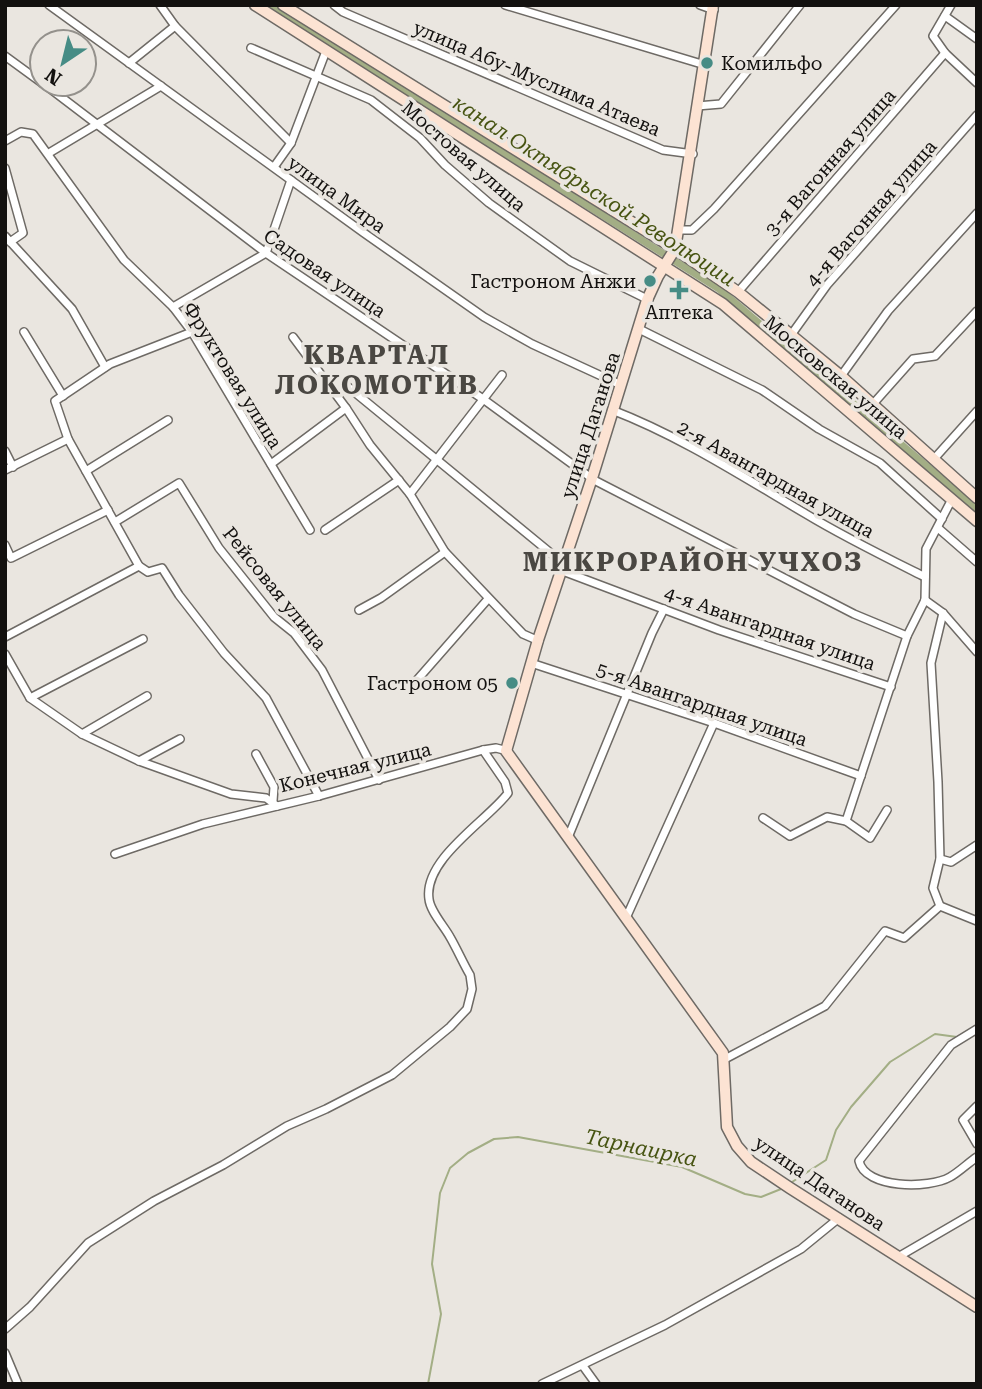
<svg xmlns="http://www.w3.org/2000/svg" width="982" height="1389" font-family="'Roboto Serif',serif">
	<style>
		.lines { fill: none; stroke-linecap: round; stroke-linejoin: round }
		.stream { stroke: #a3ae85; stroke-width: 2 }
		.canal { stroke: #a3ae85; stroke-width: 7 }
		.minor-casing { stroke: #6e6a65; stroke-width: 10 }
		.secondary-casing { stroke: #6e6a65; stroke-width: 13 }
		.minor { stroke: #fff; stroke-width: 7 }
		.secondary { stroke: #fce3d3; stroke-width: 10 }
		.poi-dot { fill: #468c85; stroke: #eae6e0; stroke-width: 2.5 }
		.labels { text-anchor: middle; stroke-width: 7; stroke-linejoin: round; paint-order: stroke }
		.poi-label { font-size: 19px; fill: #13110f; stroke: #eae6e0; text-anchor: end }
		.street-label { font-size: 19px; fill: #13110f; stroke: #eae6e0 }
		.water-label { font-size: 21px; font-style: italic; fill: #475412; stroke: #eae6e0 }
		.district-label { font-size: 26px; font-weight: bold; letter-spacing: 2px; fill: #4a4742; stroke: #eae6e0 }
	</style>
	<rect width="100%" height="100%" fill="#eae6e0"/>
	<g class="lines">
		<!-- stream -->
		<g class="stream">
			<polyline points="789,1184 826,1160 836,1130 851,1107 890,1062 935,1034 957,1037 977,1025"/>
			<polyline points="428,1384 441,1314 432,1264 440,1193 450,1168 468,1153 494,1139 518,1137 682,1167 745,1194 761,1197 781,1189"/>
		</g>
		<!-- canal -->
		<polyline class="canal" points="271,5 719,289 977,509"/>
		<!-- minor casing -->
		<g class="minor-casing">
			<g id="minor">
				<polyline points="49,5 364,233 484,317 532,344 621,385"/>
				<polyline points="160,5 175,26 291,143"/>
				<polyline points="334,5 343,12 663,150 693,154"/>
				<polyline points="505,5 705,65"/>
				<polyline points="700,5 714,10"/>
				<polyline points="951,5 933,36 945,53 977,83"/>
				<polyline points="945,16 977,39"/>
				<polyline points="251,48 371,100 420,138 445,165 489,203 570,261 649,300"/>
				<polyline points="5,56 42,83"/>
				<polyline points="129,63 175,26"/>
				<polyline points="44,84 266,253 483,399 594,480 854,614 907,636"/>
				<polyline points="697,106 721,104 800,5"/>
				<polyline points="5,141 21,132 33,134 124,260 173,307 192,332 310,530"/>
				<polyline points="49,153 161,86"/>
				<polyline points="274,167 291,143 326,51"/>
				<polyline points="5,168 23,233 10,242"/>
				<polyline points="679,230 692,230 714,209 896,5"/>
				<polyline points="5,236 72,309 105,367"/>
				<polyline points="738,292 945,53"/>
				<polyline points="173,307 266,253 291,180"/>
				<polyline points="639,329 762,390 819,429 880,463 942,519"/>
				<polyline points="24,332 63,396"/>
				<polyline points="192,332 110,364 55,401 68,439 139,566 148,572 162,568 179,595 224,653 266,698 319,796"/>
				<polyline points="791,335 827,285 977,115"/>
				<polyline points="293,337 346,408 370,445 410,494 445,552 523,634 539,641"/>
				<polyline points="841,376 888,311 977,213"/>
				<polyline points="336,394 347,386 564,564"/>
				<polyline points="873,404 913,359 935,356 977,311"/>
				<path d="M612 410C680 436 743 477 806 514 844 537 885 557 925 577"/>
				<polyline points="5,451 13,467"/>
				<polyline points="933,460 977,411"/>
				<polyline points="271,464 346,408"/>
				<polyline points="5,470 68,439"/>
				<polyline points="86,471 168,420"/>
				<polyline points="410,494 502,375"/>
				<polyline points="115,522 179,483 219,548 274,617 294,633 322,670 379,780"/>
				<polyline points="938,528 977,562"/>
				<polyline points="325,530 399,480"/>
				<polyline points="5,545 11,558 108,510"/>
				<polyline points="560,570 719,630 891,687"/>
				<polyline points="925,600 926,549 952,499"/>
				<polyline points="925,600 943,613 977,652"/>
				<polyline points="359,610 381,598 445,552"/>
				<polyline points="5,637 139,566"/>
				<polyline points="5,654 30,698 82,734 139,761 231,794 266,798 277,806"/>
				<polyline points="531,663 714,723 861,776"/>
				<polyline points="417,680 488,599"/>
				<polyline points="30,698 143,639"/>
				<polyline points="82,734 147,696"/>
				<polyline points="256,754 274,787 273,801"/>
				<polyline points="139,761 180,739"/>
				<polyline points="763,818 790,836 827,817 846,821 907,636 925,600"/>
				<polyline points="846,821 870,838 887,810"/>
				<polyline points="569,835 652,633 664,609"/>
				<polyline points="115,854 203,824 319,796 483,750 496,748 508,751"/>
				<polyline points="940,859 951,862 977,845"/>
				<polyline points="940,906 977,921"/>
				<polyline points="626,918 714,723"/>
				<path d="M977 1029 951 1045 859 1161C865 1189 929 1189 950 1177 959 1172 968 1163 977 1157"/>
				<polyline points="723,1060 825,1006 885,931 904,938 940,906 933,888 940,859 938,782 931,663 943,613"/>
				<polyline points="977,1106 963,1120 977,1144"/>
				<polyline points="898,1257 977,1211"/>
				<path d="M5 1329 30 1307 88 1243 154 1201 223 1165 287 1126 326 1109 392 1075 450 1027 467 1009 472 989 470 975C463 963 457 949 450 937 444 926 430 911 429 899 423 859 488 820 508 793L505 782 483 750"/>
				<polyline points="5,1353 18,1384"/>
				<polyline points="583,1366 596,1384"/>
				<polyline points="542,1384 665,1325 801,1249 839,1218"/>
			</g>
		</g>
		<!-- secondary casing -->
		<g class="secondary-casing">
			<g id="secondary">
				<polyline points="255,5 723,304 977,521"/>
				<polyline points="283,5 675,249 738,292 791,335 841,376 977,498"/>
				<polyline points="713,5 675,249 658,276 647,300 592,478 538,640 506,751 723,1053 727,1127 737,1146 751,1162 790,1188 977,1307"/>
			</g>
		</g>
		<!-- minor -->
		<use href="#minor" class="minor"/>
		<!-- secondary -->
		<use href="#secondary" class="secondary"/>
	</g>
	<!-- markers -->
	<g class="poi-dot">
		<circle cx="707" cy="63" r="7"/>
		<circle cx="650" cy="281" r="7"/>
		<path d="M675.5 279.5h7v7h7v7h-7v7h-7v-7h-7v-7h7z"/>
		<circle cx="512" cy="683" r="7"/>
	</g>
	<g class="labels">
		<!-- poi labels -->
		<g class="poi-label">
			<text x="721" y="70" text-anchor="start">Комильфо</text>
			<text x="636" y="288">Гастроном Анжи</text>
			<text x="679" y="319" text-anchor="middle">Аптека</text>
			<text x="498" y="690">Гастроном 05</text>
		</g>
		<!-- street labels -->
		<g class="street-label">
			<text transform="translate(537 78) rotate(23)" y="7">улица Абу-Муслима Атаева</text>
			<text transform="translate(464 156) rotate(41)" y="7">Мостовая улица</text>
			<text transform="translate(830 162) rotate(-49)" y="7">3-я Вагонная улица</text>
			<text transform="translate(337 194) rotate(36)" y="7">улица Мира</text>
			<text transform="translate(871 213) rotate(-49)" y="7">4-я Вагонная улица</text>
			<text transform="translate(325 273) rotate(34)" y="7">Садовая улица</text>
			<text transform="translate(233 375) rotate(58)" y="7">Фруктовая улица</text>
			<text transform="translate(836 377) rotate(40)" y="7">Московская улица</text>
			<text transform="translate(590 425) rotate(-72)" y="7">улица Даганова</text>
			<text transform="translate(776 479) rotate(29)" y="7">2-я Авангардная улица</text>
			<text transform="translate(275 588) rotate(51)" y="7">Рейсовая улица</text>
			<text transform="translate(770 628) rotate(19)" y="7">4-я Авангардная улица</text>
			<text transform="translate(702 704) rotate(19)" y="7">5-я Авангардная улица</text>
			<text transform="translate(355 767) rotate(-14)" y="7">Конечная улица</text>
			<text transform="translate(820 1183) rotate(34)" y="7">улица Даганова</text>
		</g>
		<!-- water labels -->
		<g class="water-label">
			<text transform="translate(594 191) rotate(33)" y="7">канал Октябрьской Революции</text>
			<text transform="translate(641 1148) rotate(12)" y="7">Тарнаирка</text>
		</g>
		<!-- district labels -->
		<g class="district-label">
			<text x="377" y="364">КВАРТАЛ<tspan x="377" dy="30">ЛОКОМОТИВ</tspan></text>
			<text x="693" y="571">МИКРОРАЙОН УЧХОЗ</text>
		</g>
	</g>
	<!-- border -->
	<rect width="982" height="1389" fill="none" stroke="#13110f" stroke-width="14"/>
	<!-- north arrow -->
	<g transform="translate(63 63) rotate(215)"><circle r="33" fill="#eae6e0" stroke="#94918c" stroke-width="2"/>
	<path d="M0-5L12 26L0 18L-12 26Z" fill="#468c85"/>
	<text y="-10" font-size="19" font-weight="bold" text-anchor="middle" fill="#13110f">N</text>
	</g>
</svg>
